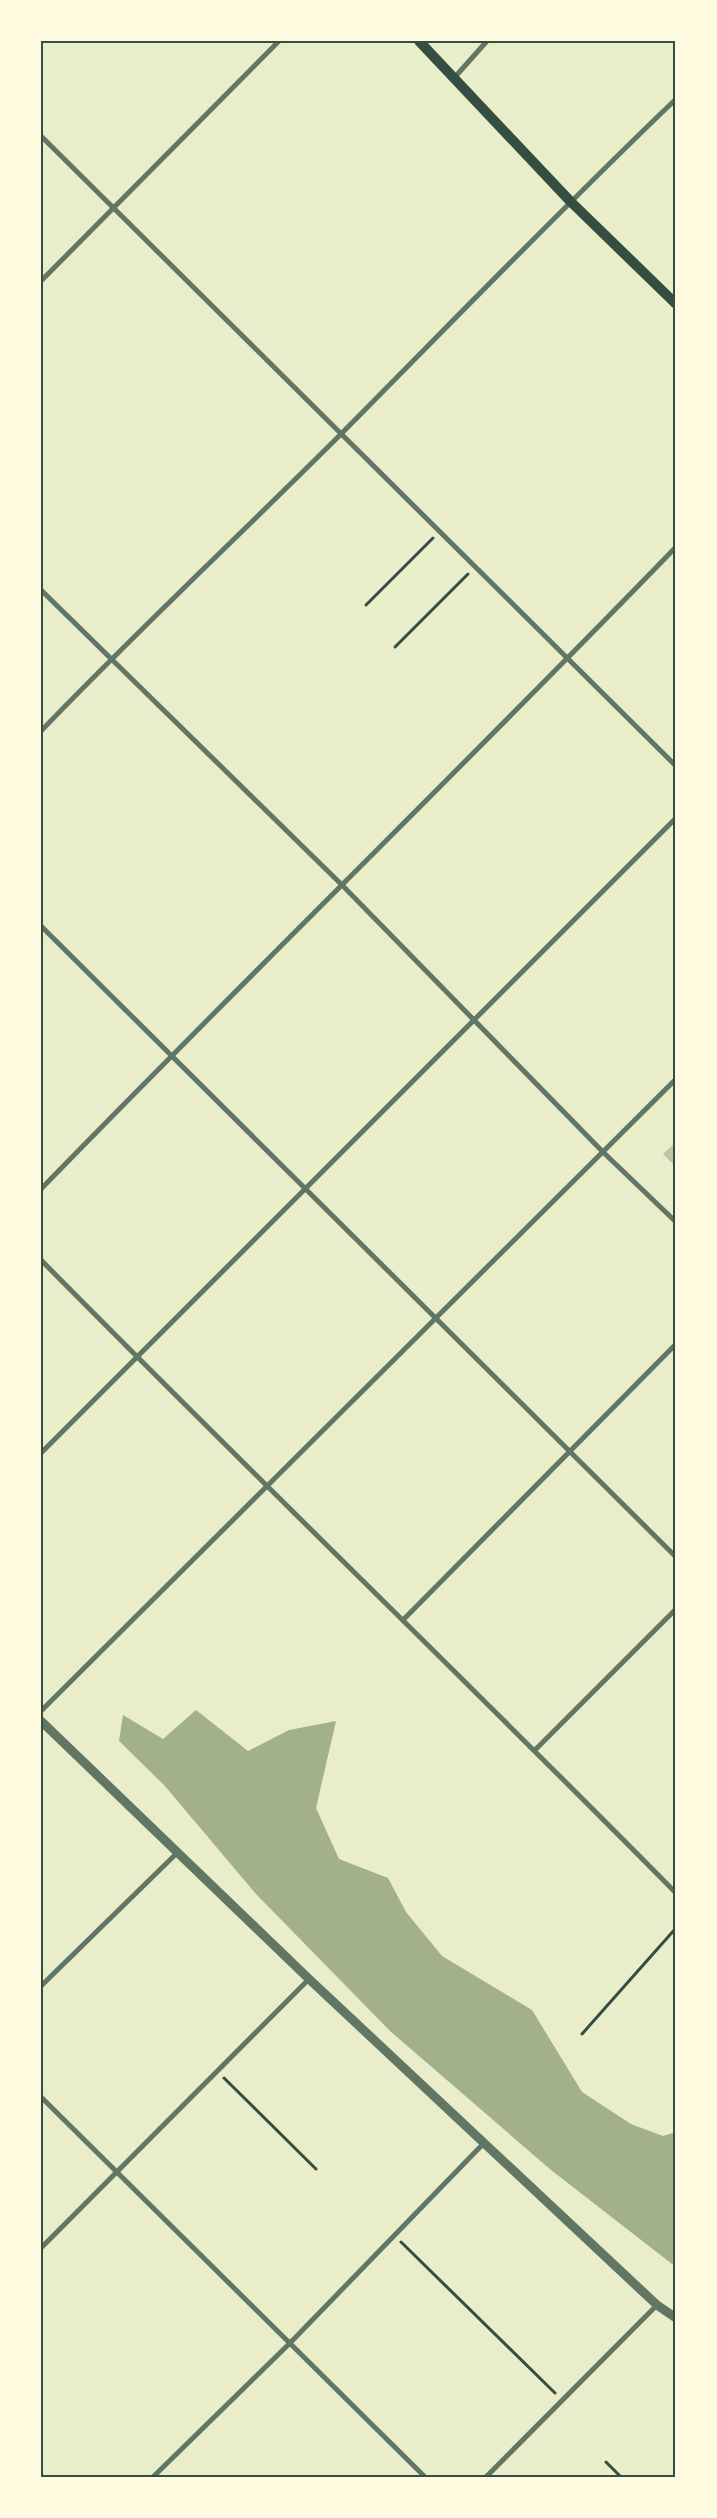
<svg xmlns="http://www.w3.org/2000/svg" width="717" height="2518" font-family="Georgia,serif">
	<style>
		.water { fill: #a3b18a }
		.building { fill: #bcc5a7 }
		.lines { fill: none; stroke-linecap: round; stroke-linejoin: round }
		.path { stroke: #344e41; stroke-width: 3 }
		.minor { stroke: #617663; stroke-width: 5 }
		.tertiary { stroke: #617663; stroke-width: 9 }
		.secondary { stroke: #344e41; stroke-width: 10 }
		.neatline { fill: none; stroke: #344e41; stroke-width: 2 }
	</style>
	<rect width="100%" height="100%" fill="#e9edc9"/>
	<!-- water -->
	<polygon class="water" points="196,1710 248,1751 289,1730 336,1721 316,1808 339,1859 388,1878 406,1912 442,1956 532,2010 582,2092 631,2124 663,2136 676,2132 676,2261 672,2264 551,2170 390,2031 256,1894 164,1785 119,1741 123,1715 163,1739"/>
	<!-- building -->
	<polygon class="building" points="676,1142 676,1167 663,1154"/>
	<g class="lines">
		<!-- path -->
		<g class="path">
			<polyline points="366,605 433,538"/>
			<polyline points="395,647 468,574"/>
			<polyline points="582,2034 676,1928"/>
			<polyline points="224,2078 316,2169"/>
			<polyline points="401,2242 555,2393"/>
			<polyline points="606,2462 621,2477"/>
		</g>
		<!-- minor -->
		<g class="minor">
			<polyline points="455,77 487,41"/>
			<polyline points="41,136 676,766"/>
			<polyline points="41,281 279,41"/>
			<polyline points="41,590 342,885 603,1152 676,1222"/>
			<path d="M41 731C139 629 242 533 342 433 453 321 562 208 676 99"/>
			<polyline points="41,926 676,1557"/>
			<path d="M41 1189C251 973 467 763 676 547"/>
			<path d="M41 1260C251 1473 466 1680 676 1893"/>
			<polyline points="41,1453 676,818"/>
			<polyline points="403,1620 676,1344"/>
			<polyline points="41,1711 676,1079"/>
			<polyline points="535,1750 676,1609"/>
			<polyline points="41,1986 178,1852"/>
			<polyline points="41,2097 425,2477"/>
			<polyline points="41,2248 309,1979"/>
			<polyline points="153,2477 291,2342 483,2144"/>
			<polyline points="486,2477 657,2305"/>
		</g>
		<!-- tertiary -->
		<polyline class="tertiary" points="41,1721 309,1979 657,2305 676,2318"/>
		<!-- secondary -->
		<polyline class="secondary" points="419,41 570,201 676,304"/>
	</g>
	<!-- border -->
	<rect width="717" height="2518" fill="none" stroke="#fefae0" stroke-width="85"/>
	<rect x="42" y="42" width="632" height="2434" class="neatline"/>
</svg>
